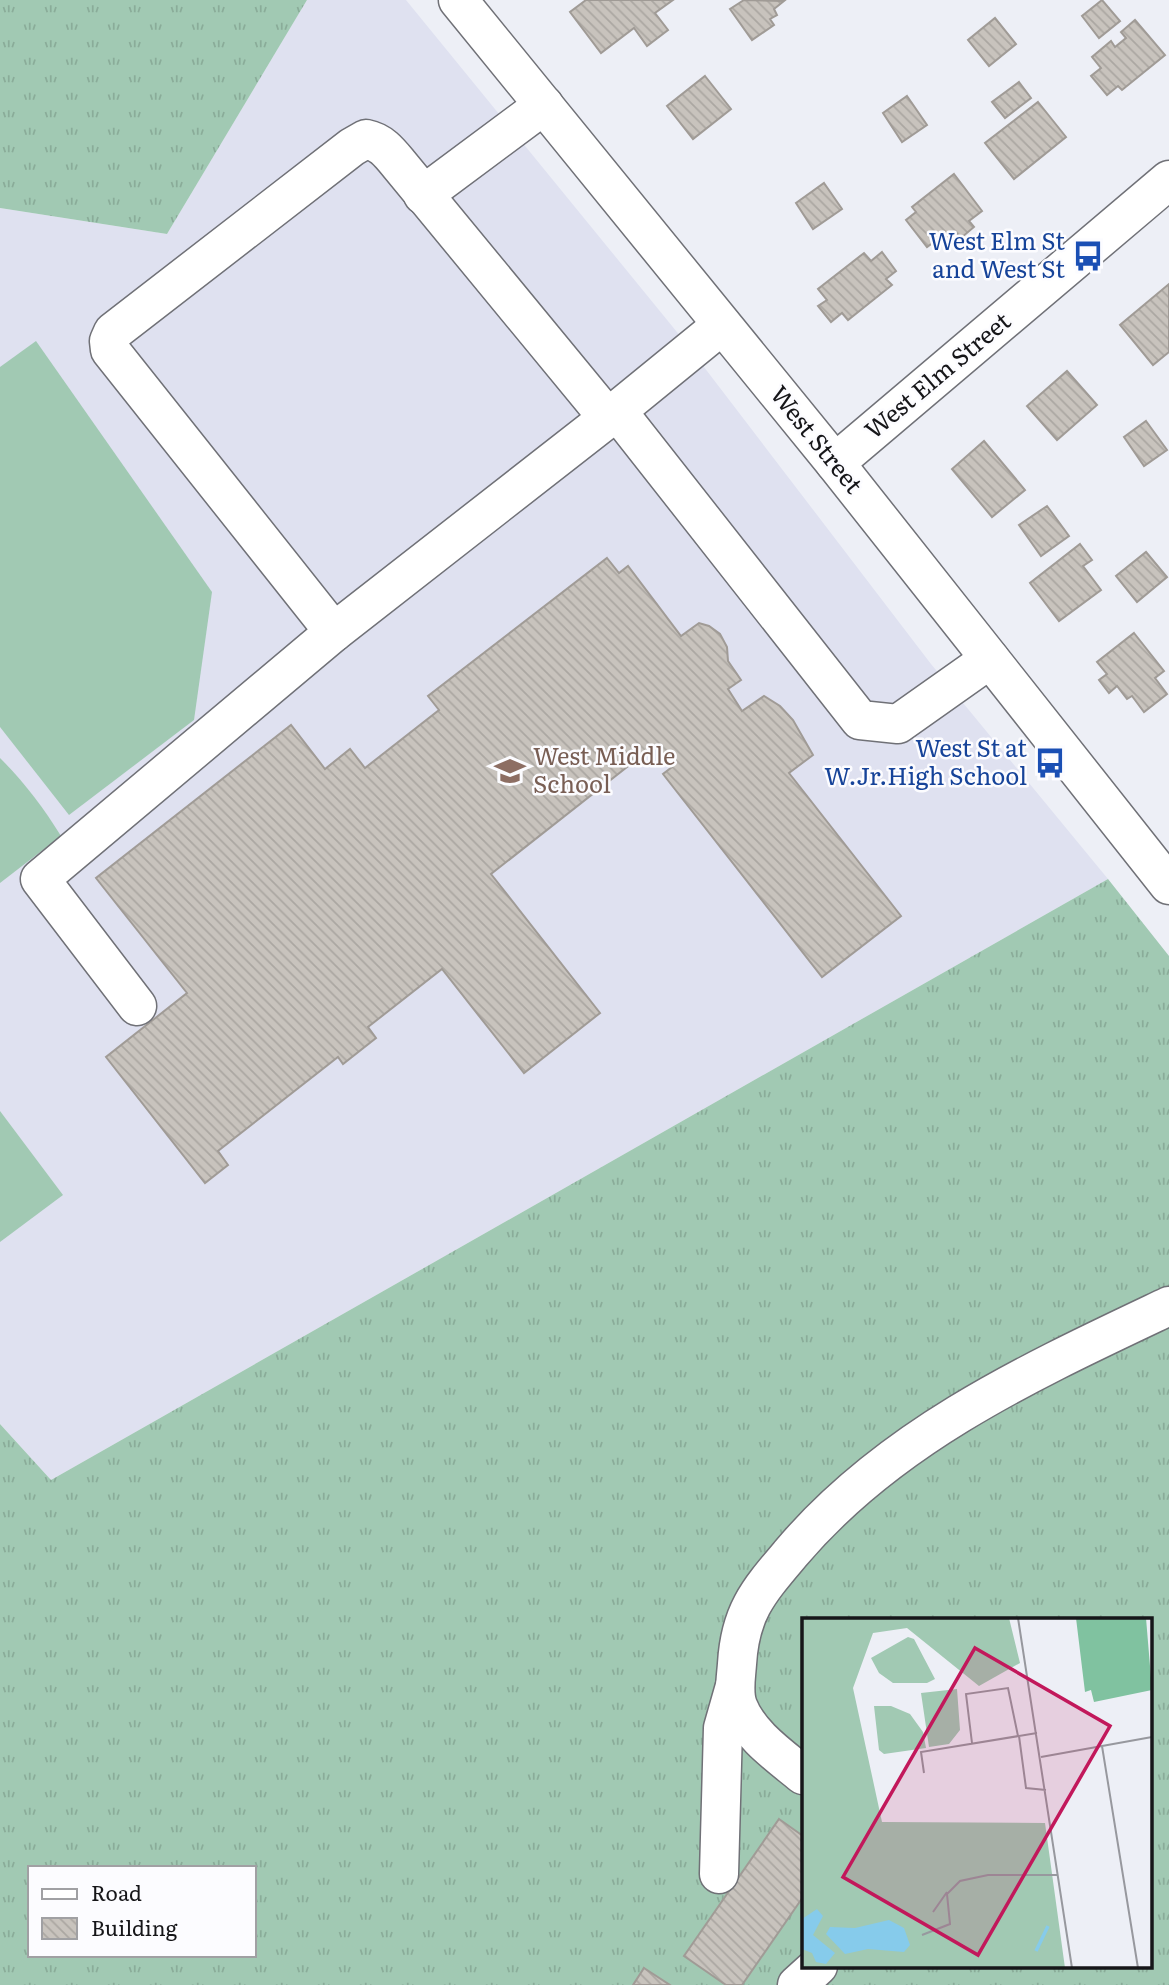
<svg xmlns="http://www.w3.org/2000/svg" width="1169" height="1985" font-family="Literata,serif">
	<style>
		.built { fill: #dfe1f0 }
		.grass { fill: url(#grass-tufts); fill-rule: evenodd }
		.garden { fill: #a1c9b3 }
		.building { fill: url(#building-back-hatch); stroke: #a09b96; stroke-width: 2 }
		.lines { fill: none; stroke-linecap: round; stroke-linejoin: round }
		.minor-casing { stroke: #707177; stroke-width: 41 }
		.minor { stroke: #fff; stroke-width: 38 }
		.labels { text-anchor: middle; stroke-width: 5; stroke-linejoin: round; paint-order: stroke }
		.transit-label { font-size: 24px; fill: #164399; stroke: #fcfcff; text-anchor: end }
		.street-label { font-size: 24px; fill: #161619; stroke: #fcfcff }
		.education-label { font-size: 24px; fill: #785e54; stroke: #fcfcff; text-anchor: start }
		.inset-river { fill: none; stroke: #86cbeb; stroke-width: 3.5 }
		.inset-road { fill: none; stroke: #97989e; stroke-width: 2 }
		.view { fill: #c2185b; fill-opacity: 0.15; stroke: #c2185b; stroke-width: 3.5 }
		.inset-edge { fill: none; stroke: #161619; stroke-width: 3.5 }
	</style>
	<defs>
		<pattern id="grass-tufts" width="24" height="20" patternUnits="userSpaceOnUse" patternTransform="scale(1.75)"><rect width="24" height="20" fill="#a1c9b3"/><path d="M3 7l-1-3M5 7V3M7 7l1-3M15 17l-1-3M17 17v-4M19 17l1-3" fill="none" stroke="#8aac99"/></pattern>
		<pattern id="building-back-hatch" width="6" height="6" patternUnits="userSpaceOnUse" patternTransform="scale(1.75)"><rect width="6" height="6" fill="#c8c3bd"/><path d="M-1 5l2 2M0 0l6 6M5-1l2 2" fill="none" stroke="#aba7a2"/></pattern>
	</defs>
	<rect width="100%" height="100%" fill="#edeff6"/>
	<!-- built -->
	<polygon class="built" points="307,0 406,0 681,337 931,664 1108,879 51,1480 0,1424 0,208 167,234"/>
	<!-- grass -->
	<g class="grass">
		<polygon points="0,0 307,0 167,234 0,208"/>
		<path d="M1108 879 1169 956V1985H0V1424L51 1480ZM803 1619H1150V1966H803ZM30 1868H254V1955H30Z"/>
	</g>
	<!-- garden -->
	<g class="garden">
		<polygon points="36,341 212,592 194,720 69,815 0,727 0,367"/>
		<path d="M0 758C24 782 43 807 61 836L0 883Z"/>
		<polygon points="0,1111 63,1195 0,1242"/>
	</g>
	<!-- building -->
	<g class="building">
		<polygon points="586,0 673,0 655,13 668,30 647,46 634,28 601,53 570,12"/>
		<polygon points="744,0 784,1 774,9 777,15 770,19 774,25 752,40 730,9"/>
		<polygon points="1102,0 1120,21 1099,38 1082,16"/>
		<polygon points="995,18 1016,44 989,66 968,40"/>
		<polygon points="1135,20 1165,55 1122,90 1118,86 1107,95 1091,76 1101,68 1092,57 1111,41 1115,47 1126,38 1121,32"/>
		<polygon points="705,76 731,109 693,139 667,106"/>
		<polygon points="1019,82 1031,98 1005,118 992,102"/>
		<polygon points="907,96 927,125 902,142 883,113"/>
		<polygon points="1038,102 1066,137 1014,179 985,143"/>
		<polygon points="954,174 982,211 969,221 974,227 961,238 956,233 941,244 938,239 927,247 906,220 916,212 912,207"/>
		<polygon points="824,183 842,209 813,229 796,203"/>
		<polygon points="882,252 896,271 886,279 892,285 848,320 842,313 831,322 818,306 827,300 818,289 864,253 871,261"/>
		<polygon points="1169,284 1169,352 1153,365 1120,325"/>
		<polygon points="1067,371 1097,405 1057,440 1027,406"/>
		<polygon points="1146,421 1167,450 1144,466 1124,437"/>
		<polygon points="984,441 1025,490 992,517 952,469"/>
		<polygon points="1047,506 1069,536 1041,556 1019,525"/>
		<polygon points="1080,544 1092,560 1083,566 1101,590 1059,621 1030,583"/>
		<polygon points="1146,552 1167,577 1137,602 1116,576"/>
		<polygon points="607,558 619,573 628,566 681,636 699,623 709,626 720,634 727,647 728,661 741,680 728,689 742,711 764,696 780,706 793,720 813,755 789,773 901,916 822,977 663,774 672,767 655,745 491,874 600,1013 524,1073 442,969 368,1027 376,1038 343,1064 338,1057 218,1151 228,1165 205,1183 106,1057 187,993 96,878 291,725 325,769 350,749 365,768 439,710 428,696"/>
		<polygon points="1134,633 1164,671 1155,678 1167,694 1144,712 1132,696 1127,699 1117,686 1109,693 1099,680 1107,674 1097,662"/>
		<polygon points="779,1819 803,1836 803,1897 742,1985 726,1985 684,1956"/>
		<polygon points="644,1968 670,1985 633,1985"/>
	</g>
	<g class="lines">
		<!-- minor casing -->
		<g class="minor-casing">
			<g id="minor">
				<polyline points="458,0 835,463 1169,885"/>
				<polyline points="423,195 544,105"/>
				<polyline points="617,411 860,720 898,724 990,659"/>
				<polyline points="835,463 1169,180"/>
				<path d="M334 632 110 350 109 341 113 332 352 147 366 139C381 142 389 152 398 163L608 418"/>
				<polyline points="137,1006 40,879 334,632 608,418 722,325"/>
				<path d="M803 1775C780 1756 749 1735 738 1706 733 1693 736 1678 737 1664 740 1612 758 1592 791 1553 891 1435 1032 1371 1169 1306"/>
				<polyline points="719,1874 723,1728 735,1686"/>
				<polyline points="797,1985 818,1966"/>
			</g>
		</g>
		<!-- minor -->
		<use href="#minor" class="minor"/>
	</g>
	<!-- icons -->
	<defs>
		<g id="bus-bare" transform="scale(2.415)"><path d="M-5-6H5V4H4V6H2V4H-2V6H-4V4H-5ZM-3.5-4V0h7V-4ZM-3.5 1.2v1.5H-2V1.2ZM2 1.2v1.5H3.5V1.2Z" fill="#1a4fb4" stroke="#fcfcff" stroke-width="2.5" paint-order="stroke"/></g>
		<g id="school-bare" transform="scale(2.415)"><path d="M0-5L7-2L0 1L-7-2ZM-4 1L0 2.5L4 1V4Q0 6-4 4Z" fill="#8d6e63" stroke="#fcfcff" stroke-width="2.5" paint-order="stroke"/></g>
	</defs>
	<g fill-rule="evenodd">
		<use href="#bus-bare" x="1088" y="256"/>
		<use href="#bus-bare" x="1050" y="763"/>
		<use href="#school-bare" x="510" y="771"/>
	</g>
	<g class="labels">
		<!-- transit labels -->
		<g class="transit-label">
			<text x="1065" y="250">West Elm St<tspan x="1065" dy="28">and West St</tspan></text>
			<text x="1027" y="757">West St at<tspan x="1027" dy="28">W.Jr.High School</tspan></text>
		</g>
		<!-- street labels -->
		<g class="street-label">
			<text transform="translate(938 376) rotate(-40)" y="8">West Elm Street</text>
			<text transform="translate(816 440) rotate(51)" y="8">West Street</text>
		</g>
		<!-- education labels -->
		<g class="education-label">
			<text x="533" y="765">West Middle<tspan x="533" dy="28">School</tspan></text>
		</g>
	</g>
	<!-- overview -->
	<g transform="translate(802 1618)">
		<rect width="350" height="350" fill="#edeff6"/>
		<path d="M0 0H207L218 45 177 68 105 10 71 15 51 70 80 204 243 205 263 350H0Z" fill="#a1c9b3"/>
		<path d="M274 0H344L350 72 292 84 289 72 283 74Z" fill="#80c2a0"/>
		<path d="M106 19 112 21 133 61 125 65H91L77 55 69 40ZM155 71 158 112 147 126 127 129 119 75ZM72 88H89L108 96 121 114 124 130 82 136 77 132Z" fill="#a1c9b3"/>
		<path d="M15 291 21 298 11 317 33 335 24 346 14 344 10 335 0 331V301ZM87 302 102 310 108 327 102 334 66 331 43 336 24 316 28 309 53 310Z" fill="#86cbeb"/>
		<path class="inset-river" d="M234 333 246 308"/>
		<path class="inset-road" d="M216 0 270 350M217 118 224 170 244 172M170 125 164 76 206 70 216 118M300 128 336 350M239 139 350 119M122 155 119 134 235 115M131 294 145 274M120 317 148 306 145 276 158 263 186 257H256"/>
		<path class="view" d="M173 30 308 108 176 337 41 259Z"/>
		<rect width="350" height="350" class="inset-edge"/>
	</g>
	<!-- legend -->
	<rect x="28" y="1866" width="228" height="91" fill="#fcfcff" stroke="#a0a0a3" stroke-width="2"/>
	<rect x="42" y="1889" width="35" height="10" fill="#ffffff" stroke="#a0a0a3" stroke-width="2"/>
	<text x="91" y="1901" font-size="21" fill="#161619">Road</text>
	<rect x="42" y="1918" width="35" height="21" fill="url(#building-back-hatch)" stroke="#a0a0a3" stroke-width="2"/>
	<text x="91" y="1936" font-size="21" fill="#161619">Building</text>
</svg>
